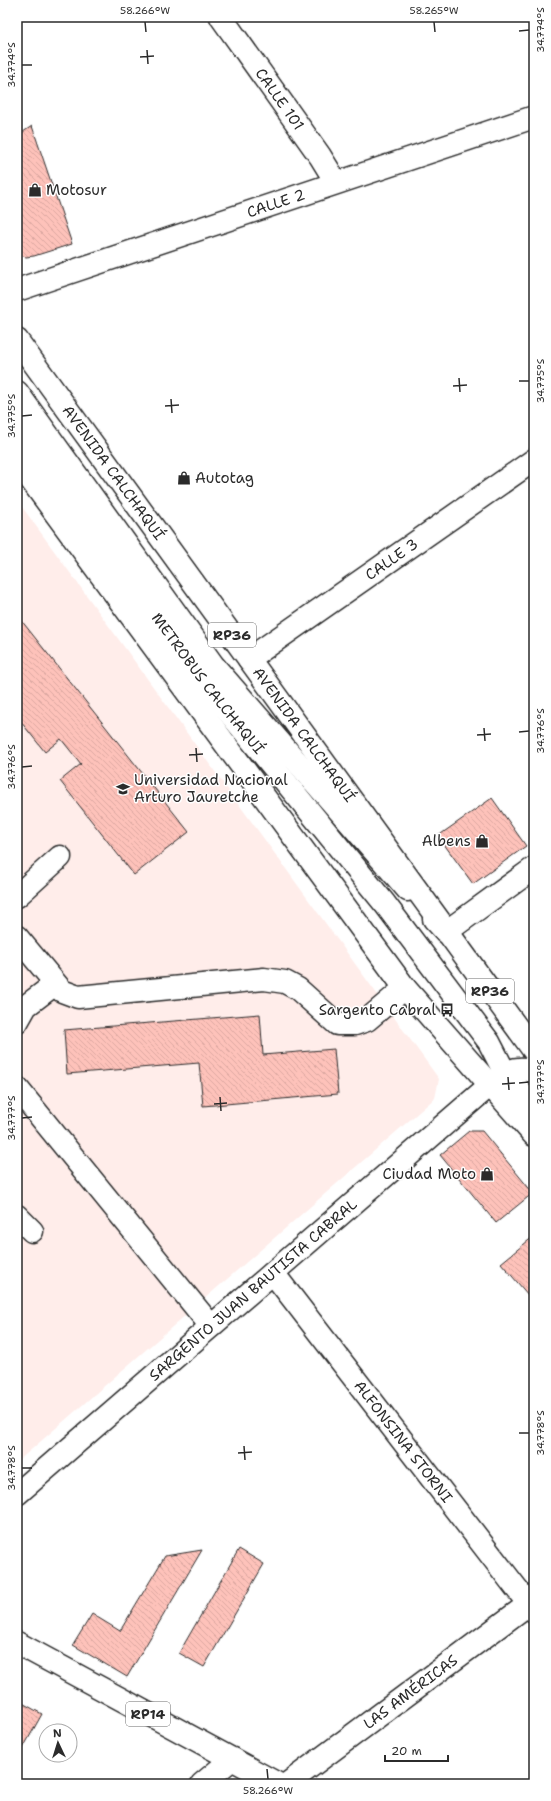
<svg xmlns="http://www.w3.org/2000/svg" width="551" height="1801" font-family="'Shantell Sans',sans-serif">
	<style>
		.built { fill: #ffedea }
		.building { fill: url(#building-back-hatch); stroke: #2b2b2b }
		.lines { fill: none; stroke-linecap: round; stroke-linejoin: round }
		.minor-casing { stroke: #2b2b2b; stroke-width: 25 }
		.major-casing { stroke: #2b2b2b; stroke-width: 25 }
		.minor { stroke: #fff; stroke-width: 22 }
		.major { stroke: #fff; stroke-width: 22 }
		.ticks { fill: none; stroke: #2b2b2b; stroke-width: 1.5 }
		.labels { text-anchor: middle; stroke-width: 3; stroke-linejoin: round; paint-order: stroke }
		.shield { fill: #fff; stroke: #6b6b6b; stroke-width: 1 }
		.shield-label { font-size: 14px; font-weight: bold; fill: #2b2b2b }
		.street-label { font-size: 15px; fill: #2b2b2b; stroke: #fff }
		.poi-label { font-size: 15px; fill: #2b2b2b; stroke: #fff; text-anchor: start }
		.neatline { fill: none; stroke: #2b2b2b; stroke-width: 1.5 }
		.ticks-label { font-size: 10px; text-anchor: middle; fill: #2b2b2b }
	</style>
	<defs>
		<pattern id="building-back-hatch" width="6" height="6" patternUnits="userSpaceOnUse"><rect width="6" height="6" fill="#fec2ba"/><path d="M-1 5l2 2M0 0l6 6M5-1l2 2" fill="none" stroke="#daa7a0"/></pattern>
	</defs>
	<rect width="100%" height="100%" fill="#fff"/>
	<filter id="ink" filterUnits="userSpaceOnUse"><feTurbulence type="fractalNoise" baseFrequency=".025" numOctaves="2"/><feDisplacementMap in="SourceGraphic" scale="8" xChannelSelector="R" yChannelSelector="G"/><feConvolveMatrix kernelMatrix="1 2 1 2 8 2 1 2 1" color-interpolation-filters="sRGB"/></filter>
	<g filter="url(#ink)">
		<!-- built -->
		<polygon class="built" points="17,500 439,1079 435,1098 17,1462"/>
		<!-- building -->
		<g class="building">
			<polygon points="32,126 72,244 34,256 26,257 17,254 17,136"/>
			<polygon points="17,615 189,832 134,875 60,781 81,764 61,739 45,752 17,717"/>
			<polygon points="492,798 526,846 473,884 438,836"/>
			<polygon points="260,1014 263,1055 334,1049 338,1094 203,1106 199,1063 67,1074 64,1030"/>
			<polygon points="469,1131 482,1131 533,1193 496,1223 440,1155"/>
			<polygon points="534,1236 534,1302 501,1263"/>
			<polygon points="239,1549 264,1564 204,1667 179,1653"/>
			<polygon points="202,1550 127,1677 73,1645 92,1614 120,1631 165,1556"/>
			<polygon points="17,1700 42,1714 17,1759"/>
		</g>
		<g class="lines">
			<!-- minor casing -->
			<g class="minor-casing">
				<g id="minor">
					<path id="s1" d="M221 17 320 156 336 182"/>
					<path id="s2" d="M17 290 534 117"/>
					<polyline points="17,392 213,665 408,890"/>
					<path id="s3" d="M17 428 209 688 385 904 489 1042 505 1073 534 1107"/>
					<path id="s4" d="M249 659 534 460"/>
					<polyline points="17,896 60,857"/>
					<polyline points="434,919 446,932 534,868"/>
					<polyline points="17,937 62,991 78,997 264,979 285,982 298,989 337,1024 355,1024 367,1020 405,988"/>
					<polyline points="17,1022 26,1006 55,984"/>
					<polyline points="17,1088 211,1326"/>
					<polyline points="17,1216 32,1231"/>
					<path id="s5" d="M273 1273 534 1611"/>
					<path id="s6" d="M17 1494 489 1086"/>
					<polyline points="202,1784 232,1759"/>
					<path id="s7" d="M287 1784 534 1600"/>
				</g>
			</g>
			<!-- major casing -->
			<g class="major-casing">
				<g id="major">
					<path id="s8" d="M17 340 534 1051"/>
					<polyline points="17,461 405,988 534,1135"/>
					<path d="M489 1086C502 1074 516 1063 534 1072"/>
					<polyline points="17,1643 278,1784"/>
				</g>
			</g>
			<!-- minor -->
			<use href="#minor" class="minor"/>
			<!-- major -->
			<use href="#major" class="major"/>
		</g>
	</g>
	<!-- ticks -->
	<path class="ticks" d="M145 22 146 32M434 22 435 32M519 31 529 30M147 50 148 64M140 57 154 56M22 65H32M459 378 460 392M519 381H529M453 386 467 385M171 399 172 413M165 406 179 405M22 416 32 415M484 728 485 741M519 732 529 731M477 735 491 734M196 748 197 762M189 755 203 754M22 767 32 766M508 1077 509 1090M519 1083 529 1082M502 1084 515 1083M220 1097 221 1111M214 1104 227 1103M22 1118 32 1117M519 1433H529M244 1446 245 1460M238 1453 252 1452M22 1468H32M267 1769 268 1779"/>
	<!-- icons -->
	<defs>
		<g id="shop-bare" transform="scale(1.08)"><path d="M-5-2.5h2.3a2.7 3.5 0 0 1 5.4 0H5L5.5 6h-11ZM-1.5-2.5h3a1.5 2.3 0 0 0-3 0Z" fill="#2b2b2b" stroke="#fff" stroke-width="2.5" paint-order="stroke"/></g>
		<g id="university-bare" transform="scale(1.08)"><path d="M0-5L7-2L0 1L-7-2ZM-4 1L0 2.5L4 1V4Q0 6-4 4Z" fill="#2b2b2b" stroke="#fff" stroke-width="2.5" paint-order="stroke"/></g>
		<g id="bus-bare" transform="scale(1.08)"><path d="M-5-6H5V4H4V6H2V4H-2V6H-4V4H-5ZM-3.5-4V0h7V-4ZM-3.5 1.2v1.5H-2V1.2ZM2 1.2v1.5H3.5V1.2Z" fill="#2b2b2b" stroke="#fff" stroke-width="2.5" paint-order="stroke"/></g>
	</defs>
	<g fill-rule="evenodd">
		<use href="#shop-bare" x="35" y="190"/>
		<use href="#shop-bare" x="184" y="478"/>
		<use href="#university-bare" x="123" y="789"/>
		<use href="#shop-bare" x="482" y="841"/>
		<use href="#bus-bare" x="447" y="1010"/>
		<use href="#shop-bare" x="487" y="1174"/>
	</g>
	<g class="labels">
		<!-- shield labels -->
		<g class="shield">
			<rect x="208" y="623" width="48" height="24" rx="3"/>
			<rect x="466" y="979" width="48" height="24" rx="3"/>
			<rect x="126" y="1702" width="44" height="24" rx="3"/>
		</g>
		<g class="shield-label">
			<text x="232" y="640">RP36</text>
			<text x="490" y="996">RP36</text>
			<text x="148" y="1719">RP14</text>
		</g>
		<!-- street labels -->
		<g class="street-label">
			<text dy="5" stroke="none"><textPath href="#s1" startOffset="101">CALLE 101</textPath></text>
			<text dy="5" stroke="none"><textPath href="#s2" startOffset="273">CALLE 2</textPath></text>
			<text dy="5" stroke="none"><textPath href="#s8" startOffset="164">AVENIDA CALCHAQUÍ</textPath></text>
			<text dy="5" stroke="none"><textPath href="#s4" startOffset="174">CALLE 3</textPath></text>
			<text dy="5" stroke="none"><textPath href="#s3" startOffset="319">METROBUS CALCHAQUÍ</textPath></text>
			<text dy="5" stroke="none"><textPath href="#s8" startOffset="488">AVENIDA CALCHAQUÍ</textPath></text>
			<text dy="5" stroke="none"><textPath href="#s6" startOffset="312">SARGENTO JUAN BAUTISTA CABRAL</textPath></text>
			<text dy="5" stroke="none"><textPath href="#s5" startOffset="213">ALFONSINA STORNI</textPath></text>
			<text dy="5" stroke="none"><textPath href="#s7" startOffset="154">LAS AMÉRICAS</textPath></text>
		</g>
		<!-- poi labels -->
		<g class="poi-label">
			<text x="46" y="195">Motosur</text>
			<text x="195" y="483">Autotag</text>
			<text x="134" y="785">Universidad Nacional<tspan x="134" dy="17">Arturo Jauretche</tspan></text>
			<text x="471" y="846" text-anchor="end">Albens</text>
			<text x="436" y="1015" text-anchor="end">Sargento Cabral</text>
			<text x="476" y="1179" text-anchor="end">Ciudad Moto</text>
		</g>
	</g>
	<!-- margin -->
	<rect width="551" height="1801" fill="none" stroke="#fff" stroke-width="44"/>
	<!-- north arrow -->
	<g transform="translate(58 1743) rotate(356)"><circle r="19" fill="#ffffff" stroke="#aaaaaa"/>
	<path d="M0-3L7 15L0 10L-7 15Z" fill="#2b2b2b"/>
	<text y="-6" font-size="11" font-weight="bold" text-anchor="middle" fill="#2b2b2b">N</text>
	</g>
	<!-- scale -->
	<path d="M385 1755v6h63v-6" fill="none" stroke="#2b2b2b" stroke-width="2"/>
	<text x="391" y="1755" font-size="12" fill="#2b2b2b" stroke="#ffffff" stroke-width="3" paint-order="stroke">20 m</text>
	<rect x="22" y="22" width="507" height="1757" class="neatline"/>
	<g class="ticks-label">
		<text x="145" y="14">58.266°W</text>
		<text x="434" y="14">58.265°W</text>
		<text transform="translate(540 30) rotate(-90)" y="4">34.774°S</text>
		<text transform="translate(11 65) rotate(-90)" y="4">34.774°S</text>
		<text transform="translate(540 381) rotate(-90)" y="4">34.775°S</text>
		<text transform="translate(11 416) rotate(-90)" y="4">34.775°S</text>
		<text transform="translate(540 731) rotate(-90)" y="4">34.776°S</text>
		<text transform="translate(11 767) rotate(-90)" y="4">34.776°S</text>
		<text transform="translate(540 1082) rotate(-90)" y="4">34.777°S</text>
		<text transform="translate(11 1118) rotate(-90)" y="4">34.777°S</text>
		<text transform="translate(540 1433) rotate(-90)" y="4">34.778°S</text>
		<text transform="translate(11 1468) rotate(-90)" y="4">34.778°S</text>
		<text x="268" y="1794">58.266°W</text>
	</g>
</svg>
